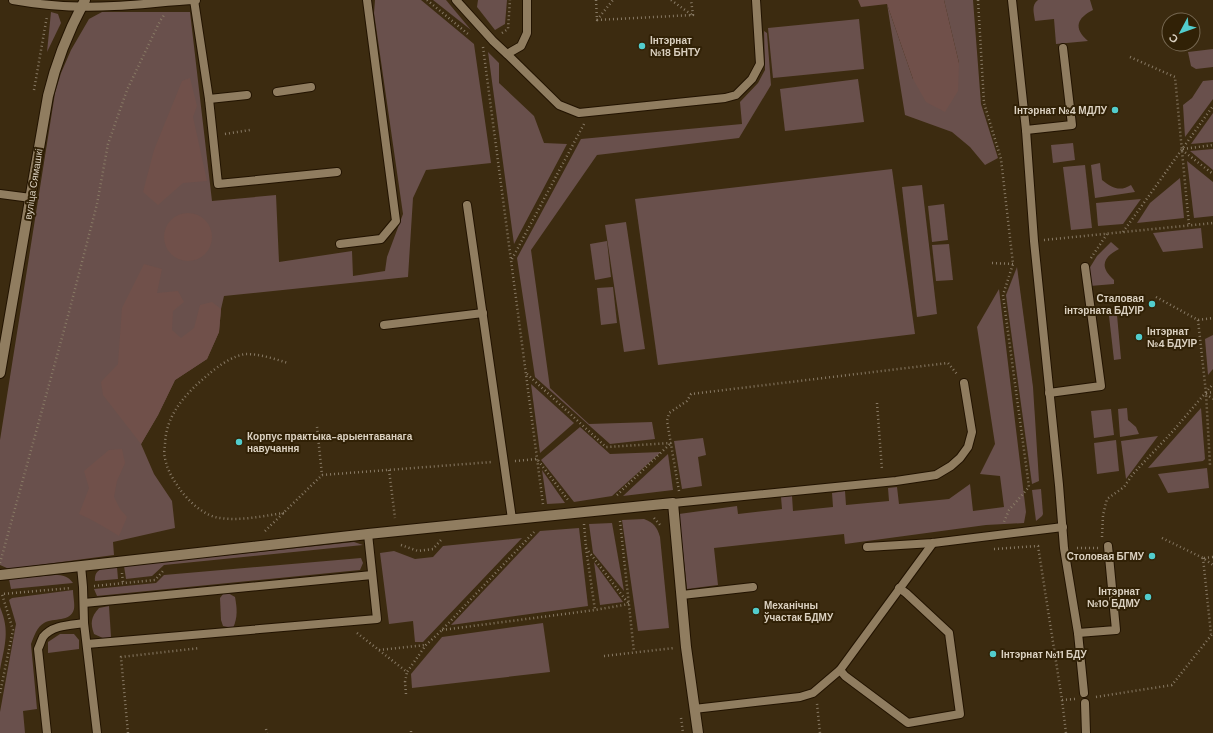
<svg xmlns="http://www.w3.org/2000/svg" width="1213" height="733" font-family="'DM Sans',sans-serif">
	<style>
		.green { fill: #69504c }
		.forest { fill: #70504a }
		.lines { fill: none; stroke-linecap: round; stroke-linejoin: round }
		.lane-casing { stroke: #221300; stroke-width: 10 }
		.street-casing { stroke: #221300; stroke-width: 12 }
		.secondary-casing { stroke: #221300; stroke-width: 12 }
		.path { stroke: #887a65; stroke-width: 2.5; stroke-dasharray: 1 3; stroke-linecap: butt }
		.lane { stroke: #907d60; stroke-width: 8 }
		.street { stroke: #907d60; stroke-width: 10 }
		.secondary { stroke: #907d60; stroke-width: 10 }
		.poi-dot { fill: #52cdcd; stroke: #312106; stroke-width: 1.5 }
		.labels { text-anchor: middle; stroke-width: 4; stroke-linejoin: round; paint-order: stroke }
		.poi-label { font-size: 10px; font-weight: bold; fill: #dbd1c1; stroke: #312106; text-anchor: start }
		.street-label { font-size: 10px; fill: #dbd1c1; stroke: #312106 }
	</style>
	<rect width="100%" height="100%" fill="#3c2b10"/>
	<!-- green -->
	<g class="green">
		<polygon points="375,0 421,0 474,44 491,163 426,170 413,198 408,277 224,296 221,309 219,332 207,359 175,380 158,415 141,444 154,474 172,501 175,528 113,542 114,555 9,569 0,565 0,440 55,93 61,73 71,50 89,19 102,12 190,12 212,201 276,195 279,262 352,251 353,276 385,271 387,257 403,214 374,13"/>
		<polygon points="433,0 446,0 471,30"/>
		<polygon points="478,0 507,0 505,24 495,30 477,7"/>
		<polygon points="944,0 973,0 981,104 998,158 985,165 970,147 952,132 905,115 887,4 913,79 959,63"/>
		<path d="M1038 0H1090L1093 10C1077 18 1073 28 1088 41L1056 44 1054 19 1035 21C1034 13 1031 5 1038 0Z"/>
		<polygon points="51,12 58,14 61,23 47,52"/>
		<polygon points="859,19 864,69 773,78 768,28"/>
		<polygon points="764,31 767,33 771,85 739,138 597,155 531,250 550,388 589,424 652,422 655,439 610,444 535,377 517,258 581,139 742,124 740,102 758,83 765,70"/>
		<polygon points="1213,49 1213,67 1196,69 1191,66 1188,52"/>
		<polygon points="488,52 499,63 499,83 534,116 544,143 567,144 514,244"/>
		<polygon points="858,79 864,122 785,131 780,89"/>
		<polygon points="1213,80 1213,99 1185,137 1183,105 1192,98 1203,81"/>
		<polygon points="1213,113 1213,142 1191,144"/>
		<polygon points="1073,143 1075,160 1053,163 1051,145"/>
		<polygon points="1213,149 1213,170 1190,151"/>
		<polygon points="1187,161 1213,182 1213,216 1194,218"/>
		<path d="M1100 163 1102 180C1112 188 1120 192 1131 185L1135 192 1095 198 1091 165Z"/>
		<polygon points="1085,165 1092,228 1071,230 1063,167"/>
		<polygon points="892,169 915,334 658,365 635,199"/>
		<polygon points="1180,178 1184,218 1137,223 1150,203"/>
		<polygon points="922,185 937,314 917,317 902,187"/>
		<polygon points="1141,199 1123,224 1098,226 1096,203"/>
		<polygon points="944,204 948,240 932,242 928,206"/>
		<polygon points="626,222 645,349 624,352 605,225"/>
		<polygon points="1201,228 1203,248 1163,252 1153,233"/>
		<polygon points="607,241 611,277 595,280 590,244"/>
		<path d="M1111 242 1119 249C1103 257 1099 267 1114 280V284L1090 286 1089 269 1097 256Z"/>
		<polygon points="949,244 953,280 936,281 932,245"/>
		<polygon points="1017,267 1033,387 1039,481 1032,484 1006,295"/>
		<polygon points="613,287 617,323 601,325 597,288"/>
		<polygon points="999,289 1026,512 1024,523 986,525 845,544 844,534 714,548 718,585 687,589 679,514 737,506 738,514 782,509 781,497 792,496 793,511 833,507 832,493 845,491 846,505 889,501 888,488 897,487 899,504 949,499 970,484 973,511 1004,507 1000,476 980,474 995,444 977,327"/>
		<polygon points="1117,315 1121,359 1114,360 1109,316"/>
		<polygon points="1213,335 1213,369 1208,375 1205,339"/>
		<polygon points="531,384 574,423 540,453"/>
		<polygon points="1127,408 1128,420 1136,427 1139,434 1120,437 1118,409"/>
		<polygon points="1201,408 1205,459 1203,461 1148,468"/>
		<polygon points="1111,409 1114,435 1094,438 1091,411"/>
		<polygon points="580,427 610,454 661,452 612,496 574,502 541,460"/>
		<polygon points="1158,436 1126,479 1121,441"/>
		<polygon points="703,438 706,455 698,457 702,486 682,489 674,441"/>
		<polygon points="1116,440 1119,471 1097,474 1094,443"/>
		<polygon points="668,454 673,490 623,496"/>
		<polygon points="1207,468 1209,488 1168,493 1158,474"/>
		<polygon points="542,470 565,503 547,504"/>
		<polygon points="1041,489 1043,514 1042,516 1036,521 1032,490"/>
		<path d="M644 519C654 523 657 527 660 537L669 628 638 631 622 520Z"/>
		<polygon points="612,523 624,591 593,553 589,524"/>
		<polygon points="579,528 588,606 451,625 540,531"/>
		<polygon points="522,538 423,642 415,642 413,621 389,624 380,553 394,551 415,559 433,557 443,546"/>
		<polygon points="354,542 363,545 164,565 152,576 126,579 124,566"/>
		<polygon points="361,558 363,563 360,570 97,596 94,589 156,583 164,575"/>
		<polygon points="594,562 623,602 600,605"/>
		<path d="M117 567 118 579 95 581C94 567 106 568 117 567Z"/>
		<path d="M55 575C63 575 68 576 73 583L11 589 9 579Z"/>
		<path d="M73 590C73 596 75 604 74 609 70 623 54 617 44 623 37 627 34 636 31 644L37 709 23 711 25 733H0V712L16 624 9 600 12 598Z"/>
		<path d="M228 593 235 597C237 608 238 617 233 628L223 626 221 620 220 598 223 594Z"/>
		<path d="M109 606 111 637 105 639 94 634C90 623 91 617 99 608Z"/>
		<path d="M0 607C10 631 5 644 0 670Z"/>
		<polygon points="543,623 550,672 412,688 411,674 442,637"/>
		<polygon points="60,634 74,634 79,640 79,649 48,653 48,642"/>
	</g>
	<!-- forest -->
	<g class="forest">
		<polygon points="858,0 944,0 959,63 958,91 945,112 926,102 913,79 887,4 861,7"/>
		<polygon points="190,78 197,106 193,117 207,181 183,183 158,205 143,192 154,150 182,81"/>
		<circle cx="188" cy="237" r="24"/>
		<polygon points="144,264 162,269 157,293 178,291 184,302 173,311 172,330 181,338 194,328 200,305 212,302 221,309 219,332 207,359 175,380 158,415 141,444 103,395 101,382 118,364 122,308"/>
		<path d="M122 449 125 463 117 481 114 497 120 509 127 517 119 536C106 528 93 520 79 514L89 488 84 471 109 450Z"/>
	</g>
	<g class="lines">
		<!-- lane casing -->
		<g class="lane-casing">
			<g id="lane">
				<path d="M13 0C46 6 81 8 114 6 141 5 169 1 196 0"/>
				<polyline points="194,0 209,99 218,184 337,172"/>
				<polyline points="456,0 493,41 507,54 521,46 527,33 527,0"/>
				<polyline points="1012,0 1026,130 1034,241 1059,485 1064,548 1078,633 1084,693"/>
				<polyline points="507,54 559,105 579,113 725,98 736,95 752,79 760,64 756,0"/>
				<polyline points="277,92 311,87"/>
				<polyline points="209,99 247,95"/>
				<polyline points="1026,130 1072,125 1063,48"/>
				<polyline points="0,194 31,198"/>
				<polyline points="467,205 512,519"/>
				<polyline points="340,244 381,239 396,221 367,0"/>
				<polyline points="384,325 483,313"/>
				<polyline points="1049,393 1101,386 1085,267"/>
				<polyline points="673,503 896,481 936,475 951,466 960,458 968,447 972,432 964,383"/>
				<polyline points="867,547 933,543 1063,527"/>
				<polyline points="81,566 83,587 84,623 97,733"/>
				<polyline points="682,595 753,587"/>
				<polyline points="84,603 372,575"/>
				<polyline points="1078,633 1116,630 1108,546"/>
				<polyline points="87,644 377,619 368,534"/>
				<polyline points="840,670 845,676 908,723 960,714 949,633 906,593 899,588"/>
				<polyline points="1085,703 1086,733"/>
				<polyline points="694,709 800,697 813,693 840,670 933,543"/>
				<path d="M47 733 38 649C40 645 41 641 43 637 52 625 71 625 84 623"/>
			</g>
		</g>
		<!-- street casing -->
		<g class="street-casing">
			<polyline id="street" points="0,575 368,534 673,503 686,647 698,733"/>
		</g>
		<!-- secondary casing -->
		<g class="secondary-casing">
			<path id="secondary" d="M0 373 48 96C56 62 69 30 85 0"/>
		</g>
		<!-- path -->
		<g class="path">
			<polyline points="427,0 468,34"/>
			<polyline points="596,0 597,20 613,0"/>
			<polyline points="671,0 692,15"/>
			<polyline points="978,0 984,103 1001,159 1013,264 1003,295 1029,487 1009,510 1004,522"/>
			<polyline points="597,20 693,15 691,0"/>
			<polyline points="502,33 508,29 510,0"/>
			<polyline points="483,47 543,504"/>
			<polyline points="1130,57 1175,77 1189,225"/>
			<polyline points="34,90 47,16"/>
			<polyline points="225,134 250,130"/>
			<polyline points="1183,149 1213,145"/>
			<polyline points="1182,150 1213,174"/>
			<polyline points="1123,232 1213,106"/>
			<polyline points="1044,240 1213,223"/>
			<polyline points="1091,258 1107,234"/>
			<polyline points="512,259 584,124"/>
			<polyline points="992,263 1013,264"/>
			<polyline points="1156,297 1198,320 1213,318"/>
			<polyline points="1198,320 1206,393 1210,465"/>
			<polyline points="527,374 606,447 671,443"/>
			<polyline points="1206,393 1213,392"/>
			<polyline points="1206,394 1213,399"/>
			<polyline points="877,403 882,470"/>
			<polyline points="317,427 322,475"/>
			<polyline points="515,461 537,459 568,500"/>
			<polyline points="389,470 395,518"/>
			<polyline points="679,491 667,421 669,413 687,401 691,394 948,363 957,374"/>
			<polyline points="617,495 671,443"/>
			<path d="M284 513C263 516 241 521 220 518 204 516 188 501 179 488 173 479 167 470 165 458 164 455 164 450 165 446 165 415 186 393 209 374 218 366 234 355 246 354 260 354 275 359 288 363"/>
			<polyline points="654,518 661,526"/>
			<polyline points="620,521 634,652"/>
			<polyline points="584,524 586,548 595,610"/>
			<polyline points="265,531 322,475 492,462"/>
			<polyline points="1102,537 1103,515 1107,499 1124,487 1133,474 1173,431 1213,384"/>
			<polyline points="1162,538 1203,558 1213,565"/>
			<polyline points="401,545 418,551 433,549 441,540"/>
			<polyline points="586,548 628,603"/>
			<polyline points="1077,548 1098,548"/>
			<polyline points="994,549 1038,546 1062,700 1066,733"/>
			<polyline points="1203,558 1211,634"/>
			<polyline points="1204,558 1213,557"/>
			<polyline points="0,563 69,312 97,204 108,144 127,90 160,21 165,14"/>
			<polyline points="122,573 123,583"/>
			<polyline points="94,586 155,580 163,571"/>
			<polyline points="442,630 595,610 629,604"/>
			<polyline points="357,633 407,672 426,645 442,630 534,532"/>
			<polyline points="379,650 426,645"/>
			<polyline points="604,656 674,648"/>
			<polyline points="0,693 13,630 2,594 71,588"/>
			<polyline points="406,694 405,682 407,672"/>
			<polyline points="1096,697 1172,685 1213,633"/>
			<polyline points="1062,700 1075,699"/>
			<polyline points="817,704 820,733"/>
			<polyline points="681,718 683,733"/>
			<polyline points="266,729 267,733"/>
			<polyline points="411,731 411,733"/>
			<polyline points="128,733 121,657 200,648"/>
		</g>
		<!-- lane -->
		<use href="#lane" class="lane"/>
		<!-- street -->
		<use href="#street" class="street"/>
		<!-- secondary -->
		<use href="#secondary" class="secondary"/>
	</g>
	<!-- markers -->
	<g class="poi-dot">
		<circle cx="642" cy="46" r="4"/>
		<circle cx="1115" cy="110" r="4"/>
		<circle cx="1152" cy="304" r="4"/>
		<circle cx="1139" cy="337" r="4"/>
		<circle cx="239" cy="442" r="4"/>
		<circle cx="1152" cy="556" r="4"/>
		<circle cx="1148" cy="597" r="4"/>
		<circle cx="756" cy="611" r="4"/>
		<circle cx="993" cy="654" r="4"/>
	</g>
	<g class="labels">
		<!-- poi labels -->
		<g class="poi-label">
			<text x="650" y="44">Інтэрнат<tspan x="650" dy="12">№18 БНТУ</tspan></text>
			<text x="1107" y="114" text-anchor="end">Інтэрнат №4 МДЛУ</text>
			<text x="1144" y="302" text-anchor="end">Сталовая<tspan x="1144" dy="12">інтэрната БДУІР</tspan></text>
			<text x="1147" y="335">Інтэрнат<tspan x="1147" dy="12">№4 БДУІР</tspan></text>
			<text x="247" y="440">Корпус практыка-арыентаванага<tspan x="247" dy="12">навучання</tspan></text>
			<text x="1144" y="560" text-anchor="end">Столовая БГМУ</text>
			<text x="1140" y="595" text-anchor="end">Інтэрнат<tspan x="1140" dy="12">№10 БДМУ</tspan></text>
			<text x="764" y="609">Механічны<tspan x="764" dy="12">ўчастак БДМУ</tspan></text>
			<text x="1001" y="658">Інтэрнат №11 БДУ</text>
		</g>
		<!-- street labels -->
		<g class="street-label">
			<text transform="translate(33 184) rotate(-81)" y="4">вуліца Сямашкі</text>
		</g>
	</g>
	<!-- north arrow -->
	<g transform="translate(1181 32) rotate(229)"><circle r="19" fill="#312106" stroke="#756751"/>
	<path d="M0-3L7 15L0 10L-7 15Z" fill="#52cdcd"/>
	<text y="-6" font-size="11" font-weight="bold" text-anchor="middle" fill="#dbd1c1">С</text>
	</g>
</svg>
